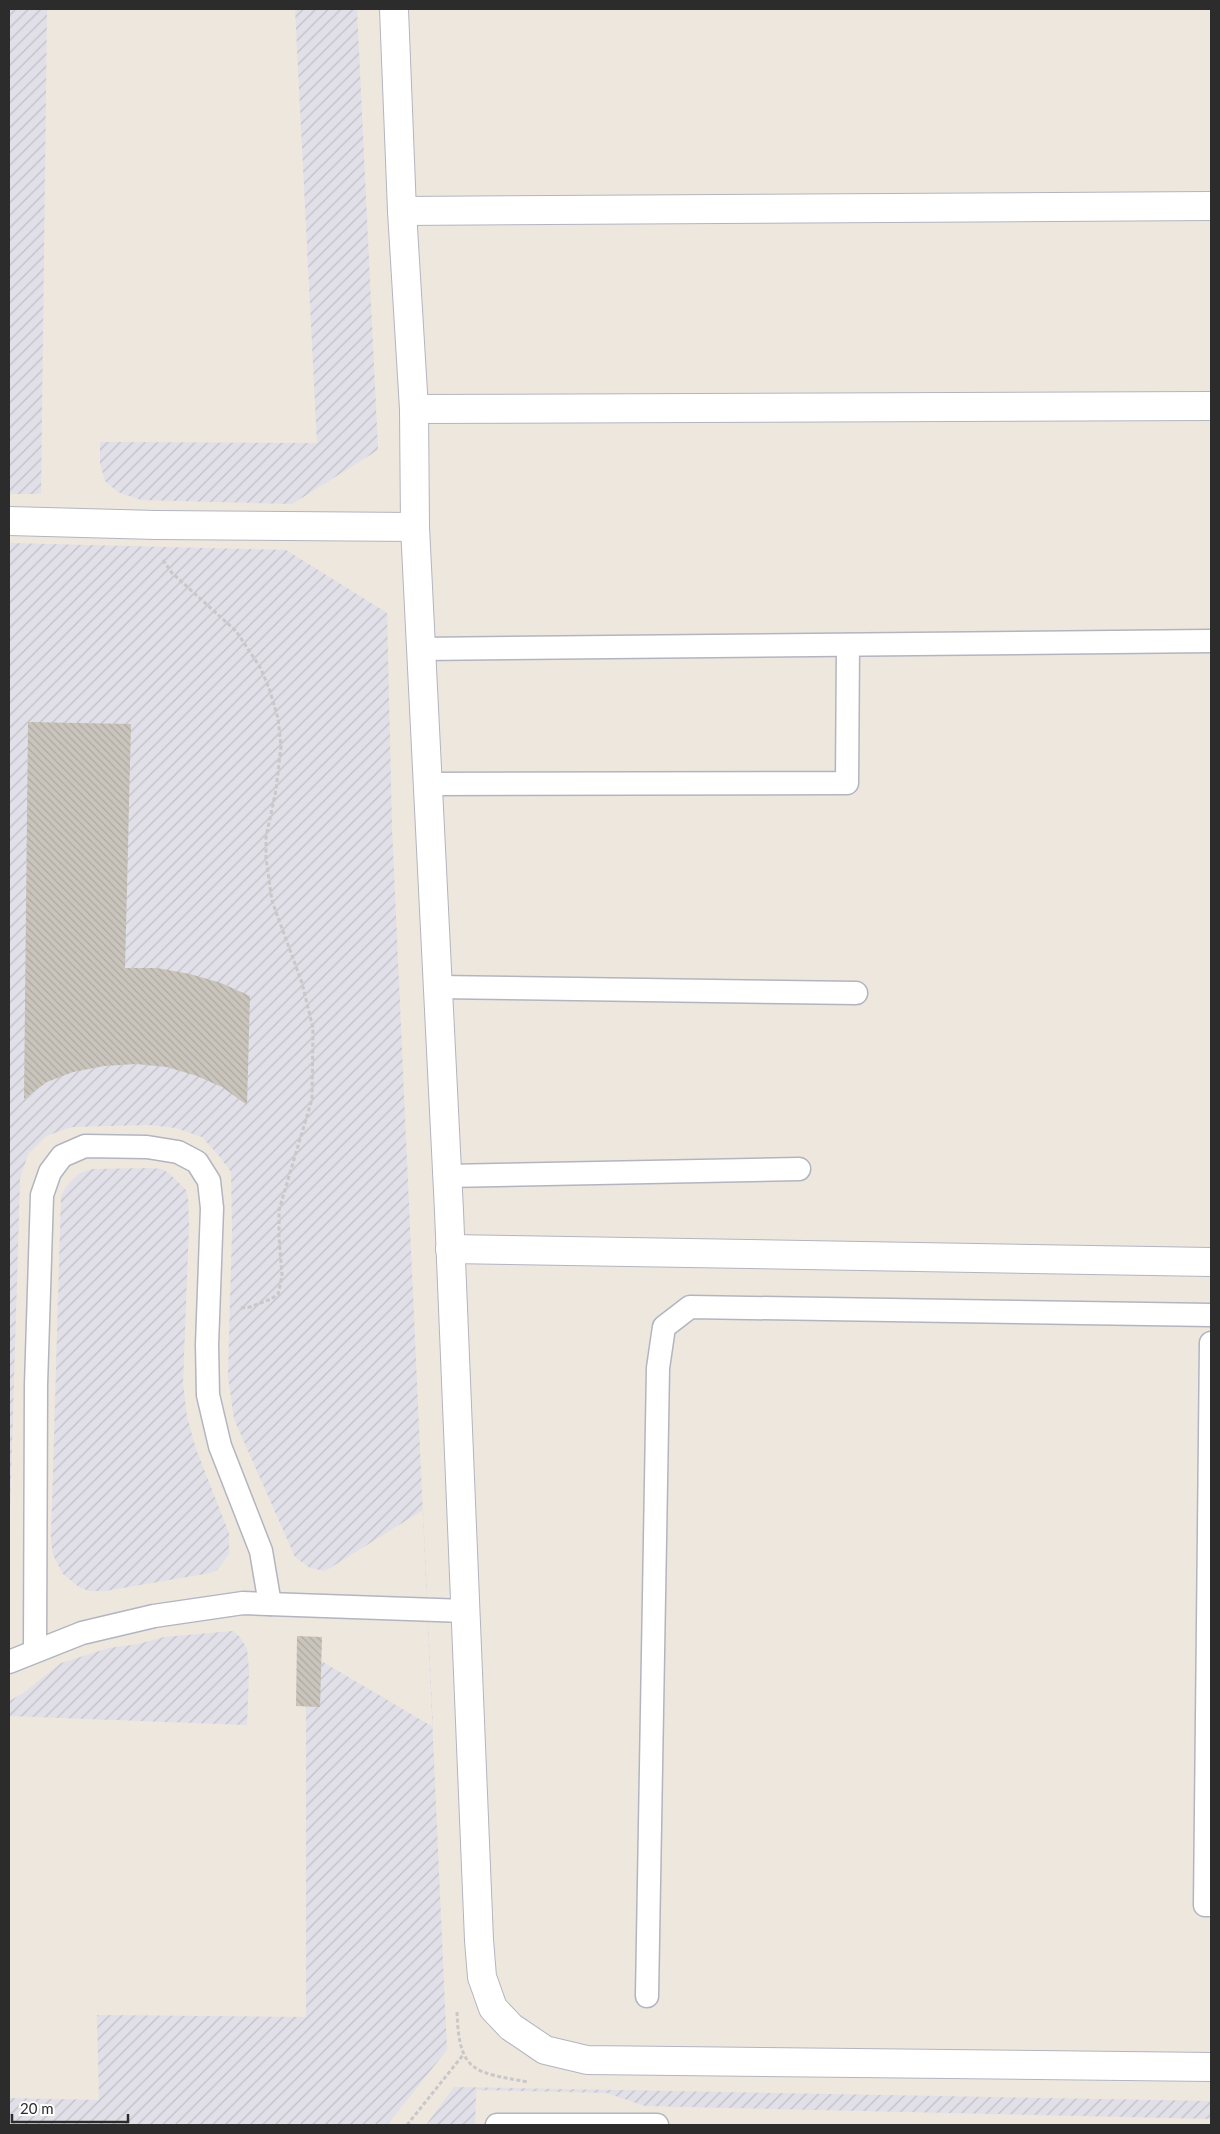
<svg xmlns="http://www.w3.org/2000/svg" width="1220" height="2134" font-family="Lato,sans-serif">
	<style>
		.industrial { fill: url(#industrial-furrows) }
		.building { fill: url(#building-back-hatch) }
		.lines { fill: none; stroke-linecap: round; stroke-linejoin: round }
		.service-casing { stroke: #b2b5c0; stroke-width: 25 }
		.minor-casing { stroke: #b2b5c0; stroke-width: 30 }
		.tertiary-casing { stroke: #b2b5c0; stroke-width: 30 }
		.path { stroke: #c8c8c8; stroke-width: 3; stroke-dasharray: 4 2.5; stroke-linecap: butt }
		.service { stroke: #fff; stroke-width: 22 }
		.minor { stroke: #fff; stroke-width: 28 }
		.tertiary { stroke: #fff; stroke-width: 28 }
	</style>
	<defs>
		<pattern id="industrial-furrows" width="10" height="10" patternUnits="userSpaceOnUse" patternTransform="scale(1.25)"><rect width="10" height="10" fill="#e1dfe7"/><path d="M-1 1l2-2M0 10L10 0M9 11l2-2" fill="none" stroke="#c1c0c6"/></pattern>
		<pattern id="building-back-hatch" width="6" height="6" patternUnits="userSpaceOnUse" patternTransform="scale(1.25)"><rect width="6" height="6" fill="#c9c5bc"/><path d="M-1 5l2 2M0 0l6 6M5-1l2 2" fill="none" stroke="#ada9a2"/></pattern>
	</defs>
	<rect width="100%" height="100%" fill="#eee7de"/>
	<!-- industrial -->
	<g class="industrial">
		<polygon points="9,9 47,9 41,494 9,494"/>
		<polygon points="295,9 357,9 378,450 292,504 141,500 118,492 105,481 100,463 100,442 317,443"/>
		<polygon points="9,543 286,550 387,613 392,828 447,2050 387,2125 9,2125 9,2098 99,2100 97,2015 306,2017 306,1652 433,1727 423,1510 325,1571 310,1568 295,1557 234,1419 228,1376 232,1229 231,1172 220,1157 202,1137 176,1128 149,1125 72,1127 46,1136 28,1154 20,1179 9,1547"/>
		<polygon points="150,1168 162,1169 170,1174 186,1190 188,1199 189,1224 183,1383 187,1417 196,1449 229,1533 229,1554 217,1570 210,1573 105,1591 89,1591 79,1587 63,1574 53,1555 51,1540 61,1196 66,1187 73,1179 80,1173 92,1169"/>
		<polygon points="233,1631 240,1637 247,1649 249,1670 247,1725 9,1716 9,1701 22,1694 61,1663 109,1648 138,1644 164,1637"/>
		<polygon points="454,2087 1211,2101 1211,2119 645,2106 607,2093 476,2090 475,2125 426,2125"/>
	</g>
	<!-- building -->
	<g class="building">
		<polygon points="28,722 131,724 125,968 157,968 190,974 221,983 250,996 247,1105 222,1087 197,1076 167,1067 136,1064 104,1066 73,1072 47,1082 24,1099"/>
		<polygon points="297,1636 322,1637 320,1707 296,1706"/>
	</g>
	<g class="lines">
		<!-- service casing -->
		<g class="service-casing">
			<g id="service">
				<polyline points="421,649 1211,641"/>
				<polyline points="427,784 847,783 848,645"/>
				<polyline points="438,987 856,993"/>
				<polyline points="447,1176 799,1169"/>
				<polyline points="1211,1343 1205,1905 1211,1905"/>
				<polyline points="35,1651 36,1385 42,1195 50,1172 62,1156 85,1146 147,1147 178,1152 197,1162 209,1181 212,1208 207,1345 208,1395 220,1446 261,1551 270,1604"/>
				<polyline points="9,1662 82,1633 154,1616 243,1603 465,1611"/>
				<polyline points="647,1996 658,1368 664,1327 690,1307 1211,1315"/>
				<polyline points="497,2125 657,2125"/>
			</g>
		</g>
		<!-- minor casing -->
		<g class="minor-casing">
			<g id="minor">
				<polyline points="402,211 1211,206"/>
				<polyline points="414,409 1211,406"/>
				<polyline points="9,521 156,525 415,527"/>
				<polyline points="450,1249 1211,1262"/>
			</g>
		</g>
		<!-- tertiary casing -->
		<g class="tertiary-casing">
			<polyline id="tertiary" points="394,9 402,211 414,409 415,527 449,1211 479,1940 482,1977 493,2008 511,2027 545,2050 587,2060 1211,2067"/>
		</g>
		<!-- path -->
		<g class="path">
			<polyline points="163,560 172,573 236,631 260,667 269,688 278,718 281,746 276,790 266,837 266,858 272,901 302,983 313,1028 312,1099 279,1210 279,1237 282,1275 280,1286 278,1294 271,1299 250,1307 240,1308"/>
			<path d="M457 2012C459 2073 474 2072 528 2082"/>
			<polyline points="407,2125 463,2055"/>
		</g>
		<!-- service -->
		<use href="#service" class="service"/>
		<!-- minor -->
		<use href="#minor" class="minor"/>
		<!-- tertiary -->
		<use href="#tertiary" class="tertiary"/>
	</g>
	<!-- border -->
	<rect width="1220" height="2134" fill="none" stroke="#2c2c2c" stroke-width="20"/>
	<!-- scale -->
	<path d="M12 2114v8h116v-8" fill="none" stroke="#2c2c2c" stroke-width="2.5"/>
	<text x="20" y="2114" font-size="15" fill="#2c2c2c" stroke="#ffffff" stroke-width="4" paint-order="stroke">20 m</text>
</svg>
